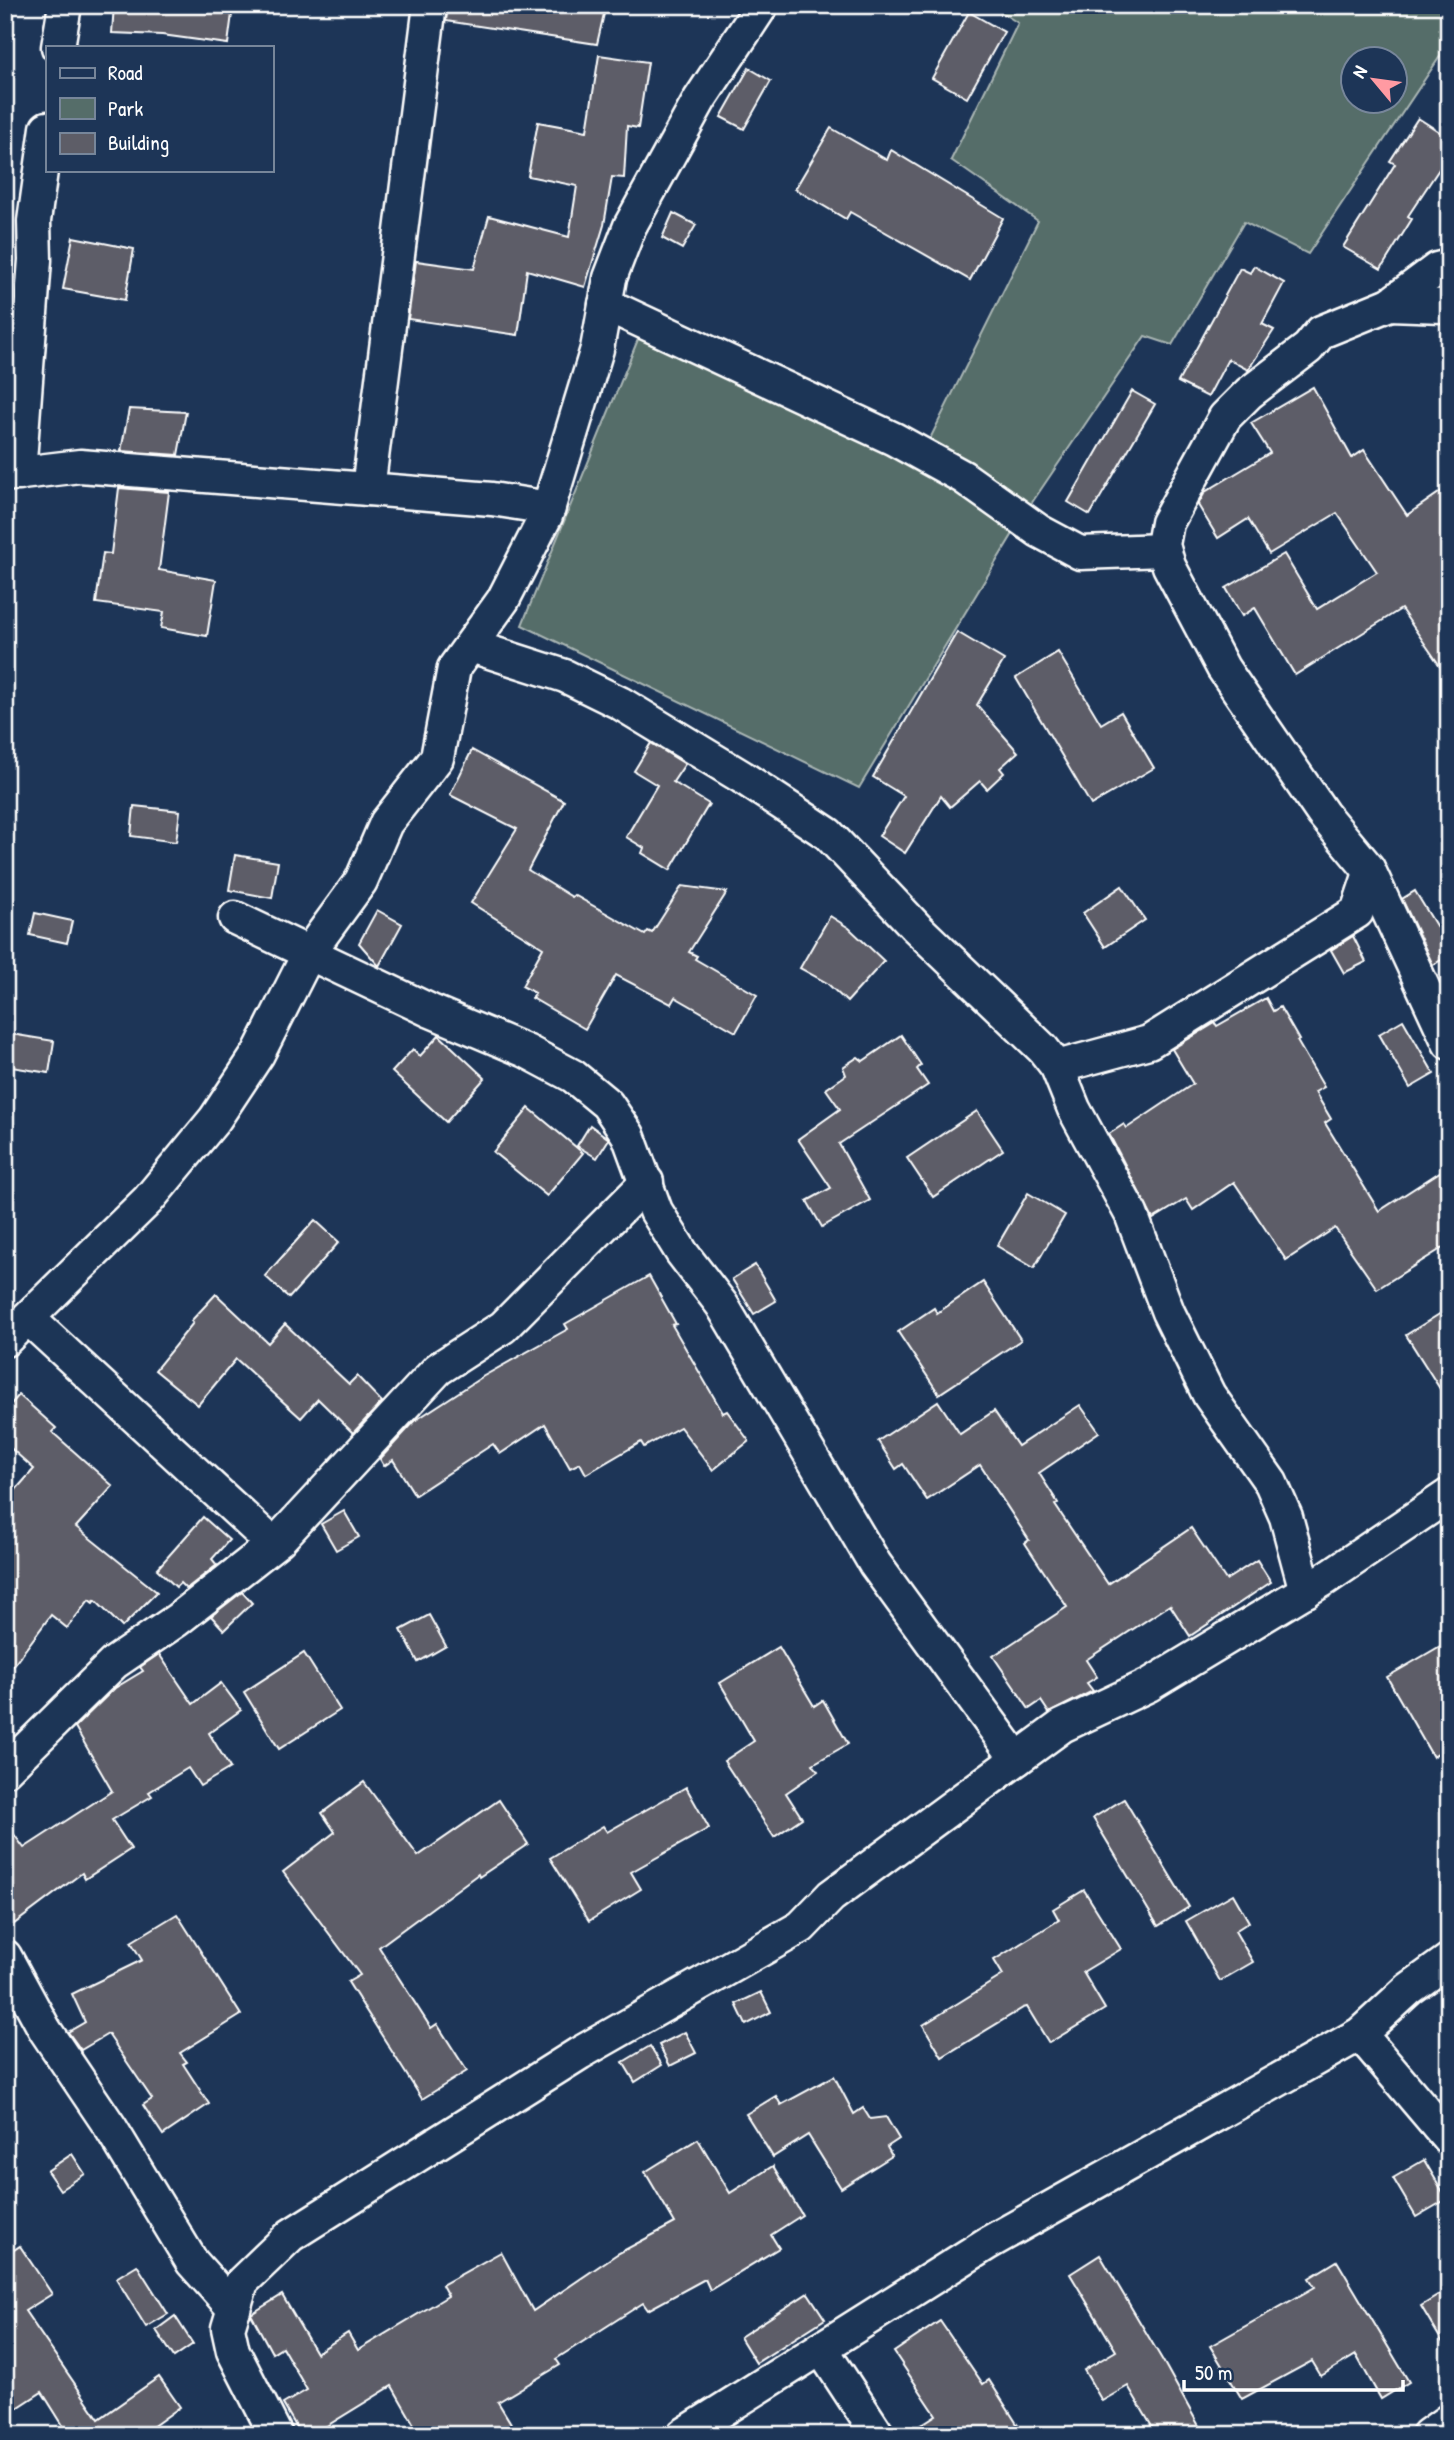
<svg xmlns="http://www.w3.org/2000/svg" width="1454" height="2440" font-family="'Patrick Hand',sans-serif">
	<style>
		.green { fill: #556d69; stroke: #aab6b4; stroke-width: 2; fill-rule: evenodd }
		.building { fill: #5d5d67; stroke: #fff; stroke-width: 2 }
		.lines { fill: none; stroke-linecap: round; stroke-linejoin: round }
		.minor-casing { stroke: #fff; stroke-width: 37 }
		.minor { stroke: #1d3557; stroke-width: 32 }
	</style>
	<rect width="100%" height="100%" fill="#1d3557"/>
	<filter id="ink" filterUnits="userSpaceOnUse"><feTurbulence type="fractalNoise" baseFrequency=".0143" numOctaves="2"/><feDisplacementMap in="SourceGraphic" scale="14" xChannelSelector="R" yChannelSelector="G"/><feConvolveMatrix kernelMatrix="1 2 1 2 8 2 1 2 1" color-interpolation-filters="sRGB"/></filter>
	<g filter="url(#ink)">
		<!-- green -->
		<path class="green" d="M990 5H1449V50L1445 49 1308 254 1244 222 1172 345 1145 336 1031 504 859 788 522 625 643 327 915 469 1038 221 951 160 1018 23ZM1352 60H1394V102H1352Z"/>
		<!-- building -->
		<g class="building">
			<polygon points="114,5 165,5 232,14 228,44 162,35 112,33"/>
			<polygon points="448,5 606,5 597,44 446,21"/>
			<polygon points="969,12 1004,32 967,98 932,78"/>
			<polygon points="599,55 648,62 638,128 627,126 624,178 612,177 604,225 585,287 527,270 518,335 408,319 416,261 474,269 489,216 569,237 577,186 528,176 538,122 587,131"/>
			<polygon points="749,68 771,81 744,129 721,117"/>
			<polygon points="1418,118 1449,138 1449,154 1408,216 1412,219 1381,269 1343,247 1395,164 1390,161"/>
			<polygon points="831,128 887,160 891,150 1003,218 970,280 850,212 846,219 795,189"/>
			<polygon points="673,213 696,225 682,249 662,238"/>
			<polygon points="73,237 134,249 125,300 63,289"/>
			<polygon points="1254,266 1284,283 1262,324 1274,330 1248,370 1228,359 1208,397 1178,382 1240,268 1250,273"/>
			<polygon points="1313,387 1352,458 1364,450 1407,515 1449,486 1449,679 1401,609 1295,675 1255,608 1242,616 1226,588 1284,554 1317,609 1377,572 1337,513 1269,554 1248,519 1218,538 1198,505 1205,492 1270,453 1251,423"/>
			<polygon points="1132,391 1155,404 1090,515 1068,502"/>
			<polygon points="129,409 186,412 178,455 121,451"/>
			<polygon points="119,488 169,492 159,570 216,580 207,636 161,628 164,612 96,603 103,553 111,554"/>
			<polygon points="957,632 1004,660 977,705 1018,752 1000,768 1004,773 987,789 980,781 950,807 941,796 905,853 879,836 904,796 873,777"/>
			<polygon points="1058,652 1101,724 1121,712 1154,768 1091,805 1016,678"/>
			<polygon points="651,743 685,764 673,782 709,804 670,870 642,853 644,848 626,837 657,785 634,771"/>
			<polygon points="472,750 564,801 528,870 572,897 574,895 645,935 648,931 652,933 682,886 727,892 689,952 697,956 695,959 757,995 736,1032 675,997 671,1004 616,975 585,1029 532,998 535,993 522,986 543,948 471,903 517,829 450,795"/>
			<polygon points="134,806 180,811 176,842 131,836"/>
			<polygon points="235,855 278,862 272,898 229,890"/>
			<polygon points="1122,886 1145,920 1105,947 1083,913"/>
			<polygon points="1415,891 1449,947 1449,955 1433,965 1402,899"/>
			<polygon points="377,910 402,924 379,966 359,943"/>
			<polygon points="35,913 72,921 67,943 30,935"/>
			<polygon points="830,916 849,928 884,961 847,1002 827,983 800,968"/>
			<polygon points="1353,936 1366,962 1344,973 1331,950"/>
			<polygon points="1266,998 1273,1011 1280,1007 1299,1040 1297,1041 1324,1087 1315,1092 1331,1119 1325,1123 1379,1211 1449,1166 1449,1244 1377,1289 1335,1228 1286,1260 1234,1182 1193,1210 1186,1199 1153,1219 1109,1134 1124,1124 1127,1128 1193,1084 1172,1049 1215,1023 1217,1026"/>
			<polygon points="1403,1020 1434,1074 1410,1088 1379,1034"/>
			<polygon points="5,1033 54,1041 49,1073 5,1066"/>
			<polygon points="439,1035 485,1078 446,1122 392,1072 413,1049 420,1056"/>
			<polygon points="901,1035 921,1065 917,1069 928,1085 839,1144 870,1200 822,1227 807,1201 831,1188 798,1139 840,1109 826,1089 846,1075 843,1067 858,1057 863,1061"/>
			<polygon points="529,1108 583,1153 547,1196 493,1152"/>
			<polygon points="977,1111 1003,1150 933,1197 907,1158"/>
			<polygon points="590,1125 609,1139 597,1158 577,1146"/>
			<polygon points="1028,1193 1065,1215 1034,1268 997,1246"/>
			<polygon points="315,1220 339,1242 289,1298 265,1276"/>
			<polygon points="755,1265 776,1301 754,1314 732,1279"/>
			<polygon points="649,1276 676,1324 672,1325 723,1413 727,1411 749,1441 713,1470 680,1427 644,1447 641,1442 586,1474 580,1463 570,1468 545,1424 500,1454 493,1444 415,1495 393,1460 384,1466 380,1459 416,1420 482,1377 568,1329 565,1324"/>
			<polygon points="983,1282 1021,1340 939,1394 898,1332 934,1308 937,1313"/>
			<polygon points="216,1294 268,1343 285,1324 349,1384 357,1376 382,1402 353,1433 318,1399 301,1418 236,1359 198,1405 155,1370 193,1323 191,1321"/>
			<polygon points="1449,1308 1449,1403 1406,1335"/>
			<polygon points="19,1395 56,1428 52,1432 113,1486 76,1527 157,1592 122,1627 95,1600 93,1603 89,1600 67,1628 51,1615 5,1677 5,1502 34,1469 5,1443 5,1411"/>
			<polygon points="938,1401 960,1434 994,1411 1018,1446 1080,1405 1099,1432 1039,1473 1058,1503 1055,1505 1108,1584 1191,1528 1226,1580 1257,1560 1271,1582 1190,1636 1170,1605 1086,1660 1097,1677 1087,1683 1093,1691 1049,1713 1041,1701 1029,1709 993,1656 1067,1607 1025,1543 1029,1540 980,1465 927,1500 903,1464 896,1469 878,1441"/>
			<polygon points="344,1511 359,1537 336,1550 321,1524"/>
			<polygon points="203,1517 229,1540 212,1559 217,1565 186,1589 180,1583 176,1587 157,1569"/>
			<polygon points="242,1592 252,1603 224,1630 211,1616"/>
			<polygon points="429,1615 446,1646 418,1662 401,1630"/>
			<polygon points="1449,1641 1449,1747 1433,1757 1387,1677"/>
			<polygon points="779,1647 814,1706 823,1700 848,1744 813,1764 818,1771 786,1793 802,1818 774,1837 724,1761 754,1741 720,1683"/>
			<polygon points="304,1653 340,1710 279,1749 244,1692"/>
			<polygon points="159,1654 193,1704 221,1683 241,1710 209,1733 230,1768 200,1786 188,1768 149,1792 152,1796 112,1820 131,1849 85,1879 82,1873 14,1924 5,1913 5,1822 24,1848 112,1791 75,1727 115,1688 143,1671 140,1667"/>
			<polygon points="364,1782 418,1856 499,1800 528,1844 479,1877 478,1874 379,1947 431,2028 437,2024 467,2071 422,2099 348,1982 360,1975 283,1872 335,1832 322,1813"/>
			<polygon points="686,1787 709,1828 631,1872 641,1889 589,1921 550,1858 603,1826 607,1832"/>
			<polygon points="1124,1799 1189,1907 1158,1926 1093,1818"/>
			<polygon points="1084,1890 1121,1949 1083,1972 1105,2009 1049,2043 1027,2007 1023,2008 942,2057 923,2025 1003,1975 994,1960 1059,1920 1053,1909"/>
			<polygon points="1233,1894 1249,1922 1235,1931 1253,1962 1220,1981 1186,1921"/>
			<polygon points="177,1914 241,2015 180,2053 187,2062 183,2064 209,2104 163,2135 143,2105 152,2099 108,2034 81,2050 68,2032 85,2022 72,1994 142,1960 131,1942"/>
			<polygon points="761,1992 771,2012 746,2025 736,2004"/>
			<polygon points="685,2032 696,2053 670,2066 659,2045"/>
			<polygon points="650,2046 662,2065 635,2082 623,2062"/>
			<polygon points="834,2076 854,2114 863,2108 870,2119 886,2117 899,2139 887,2147 892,2156 841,2188 808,2135 773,2157 746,2114 776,2096 781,2105"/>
			<polygon points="698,2139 730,2193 773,2166 802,2215 771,2235 779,2248 710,2290 705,2279 648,2310 643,2303 556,2359 560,2365 498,2402 518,2435 420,2435 392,2386 312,2435 301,2435 283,2404 307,2390 282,2347 272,2353 251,2314 282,2295 316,2353 348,2333 358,2350 448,2296 442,2285 501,2252 533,2311 617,2254 675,2223 645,2172"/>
			<polygon points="72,2154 85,2174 60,2190 47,2171"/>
			<polygon points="1424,2160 1447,2199 1416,2217 1393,2178"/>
			<polygon points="20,2246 52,2294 25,2311 99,2419 159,2377 180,2407 141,2435 69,2435 42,2392 5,2416 5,2256"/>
			<polygon points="1100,2255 1163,2361 1204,2435 1157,2435 1128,2386 1102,2401 1084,2370 1116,2351 1070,2274"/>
			<polygon points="1337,2261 1409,2382 1381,2399 1356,2355 1321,2376 1312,2361 1242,2399 1210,2346 1315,2287 1309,2278"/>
			<polygon points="137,2265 168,2314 146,2327 116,2278"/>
			<polygon points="1449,2289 1449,2353 1421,2306"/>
			<polygon points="808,2293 825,2319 756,2363 740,2337"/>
			<polygon points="175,2316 193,2344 174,2357 156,2330"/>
			<polygon points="940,2321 983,2384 989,2380 1024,2435 905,2435 936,2415 894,2352"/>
		</g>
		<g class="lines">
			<!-- minor casing -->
			<g class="minor-casing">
				<g id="minor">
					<polyline points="58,47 65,5"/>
					<polyline points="1449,266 1437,269 1390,304 1321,332 1308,348 1249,393 1225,417 1167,523 1163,545 1169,566 1223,668 1323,814 1368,868 1449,1043"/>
					<polyline points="605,304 894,439 963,477 1039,531 1080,553 1164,550"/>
					<polyline points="1390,304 1443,306"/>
					<polyline points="19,474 35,260 34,221 47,128"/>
					<polyline points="5,475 80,466 492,499 549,508"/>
					<polyline points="368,489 430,5"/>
					<polyline points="471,646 565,676 620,703 742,777 828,834 916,927 1043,1049 1057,1067 1074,1109 1131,1214 1168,1312 1209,1395 1271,1483 1286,1517 1306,1591"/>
					<polyline points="235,918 431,1011 526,1051 573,1076 607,1104 628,1135 656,1211 682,1253 722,1305 875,1564 1017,1759"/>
					<polyline points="1057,1067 1149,1042 1357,912 1370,873"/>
					<polyline points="29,1319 273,1544"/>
					<polyline points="5,1340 148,1200 215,1119 258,1054 310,951 361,881 386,823 437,758 454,668 503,600 546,516 597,349 610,278 630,226 700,99 762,5"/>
					<polyline points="5,1770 114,1663 177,1620 279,1540 438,1369 503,1327 647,1182"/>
					<polyline points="5,1956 45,2030 111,2128 192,2262 234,2309"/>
					<polyline points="1360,2034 1449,2139"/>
					<polyline points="821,2348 878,2435"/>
					<polyline points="276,2435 233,2351 228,2328 242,2282 291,2235 580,2053 801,1927 831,1896 1062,1726 1149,1685 1325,1579 1449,1495"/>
					<polyline points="683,2435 988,2243 1360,2034 1409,1989 1449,1960"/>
					<polyline points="1428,2435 1449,2420"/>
				</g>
			</g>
			<!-- minor -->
			<use href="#minor" class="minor"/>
		</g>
	</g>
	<!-- margin -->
	<rect width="1454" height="2440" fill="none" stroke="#1d3557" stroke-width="28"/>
	<rect x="14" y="14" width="1426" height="2412" fill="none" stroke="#fff" stroke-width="2.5" filter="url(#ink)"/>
	<!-- legend -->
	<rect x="46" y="46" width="228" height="126" fill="#1d3557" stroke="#77869a" stroke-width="2"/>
	<rect x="60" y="68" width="35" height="10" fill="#1d3557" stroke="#77869a" stroke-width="2"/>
	<text x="108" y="80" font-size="21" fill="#ffffff">Road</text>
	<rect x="60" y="98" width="35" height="21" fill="#556d69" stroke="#77869a" stroke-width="2"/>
	<text x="108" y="116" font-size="21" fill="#ffffff">Park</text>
	<rect x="60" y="133" width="35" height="21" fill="#5d5d67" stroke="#77869a" stroke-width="2"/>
	<text x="108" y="150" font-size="21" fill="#ffffff">Building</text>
	<!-- north arrow -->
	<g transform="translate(1374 80) rotate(299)"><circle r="33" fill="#1d3557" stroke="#77869a" stroke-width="2"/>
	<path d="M0-5L12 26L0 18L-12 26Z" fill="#ff9aa2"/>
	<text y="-10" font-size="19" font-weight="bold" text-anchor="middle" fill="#ffffff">N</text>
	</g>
	<!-- scale -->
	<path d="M1184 2380v10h219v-10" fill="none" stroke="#ffffff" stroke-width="3.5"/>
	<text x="1195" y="2380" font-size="21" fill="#ffffff" stroke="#1d3557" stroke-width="5" paint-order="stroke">50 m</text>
</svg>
